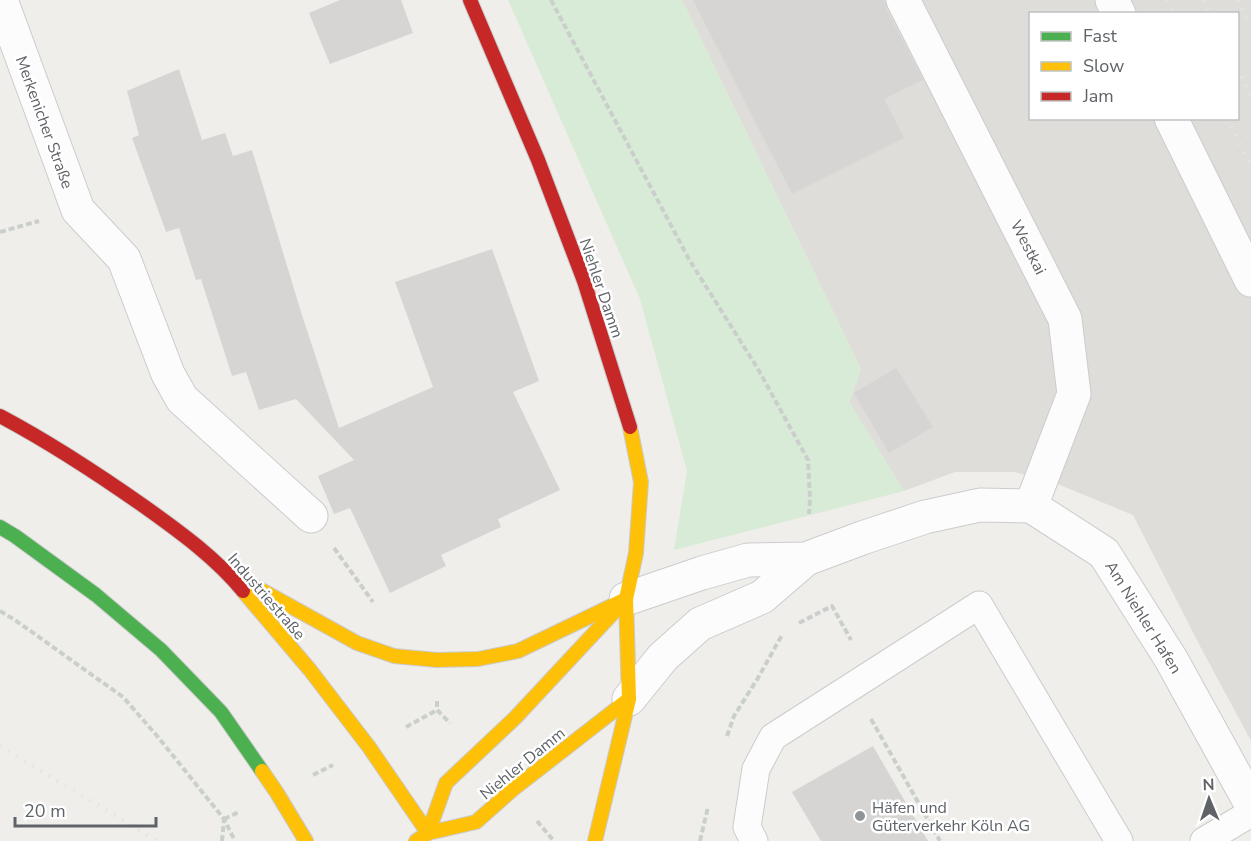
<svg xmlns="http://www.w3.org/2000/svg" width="1251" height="841" font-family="'Nunito Sans',sans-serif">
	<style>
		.industrial { fill: #dfddda; fill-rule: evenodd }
		.green { fill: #d8ebd6 }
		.building { fill: #d6d5d3 }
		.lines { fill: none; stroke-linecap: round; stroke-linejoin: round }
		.lane-casing { stroke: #cbcccc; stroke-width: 29 }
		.street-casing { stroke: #cbcccc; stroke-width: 35 }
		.fast-casing { stroke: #cacacb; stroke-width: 16 }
		.slow-casing { stroke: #cacacb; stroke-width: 16 }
		.jam-casing { stroke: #cacacb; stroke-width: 16 }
		.path { stroke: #cacfcc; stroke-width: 4; stroke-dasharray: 6 3; stroke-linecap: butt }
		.lane { stroke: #fdfcfc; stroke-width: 27 }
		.street { stroke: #fdfcfc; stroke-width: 33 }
		.fast { stroke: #4caf50; stroke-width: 14 }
		.slow { stroke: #ffc107; stroke-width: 14 }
		.jam { stroke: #c62828; stroke-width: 14 }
		.rail { stroke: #e4e4e4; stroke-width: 4.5; stroke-dasharray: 1.5 8; stroke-linecap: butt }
		.poi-dot { fill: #919496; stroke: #fff; stroke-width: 2 }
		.labels { text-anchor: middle; stroke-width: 5; stroke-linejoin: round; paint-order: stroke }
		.street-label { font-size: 16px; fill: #5f6368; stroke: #fff }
		.poi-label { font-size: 16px; fill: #5f6368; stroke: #fff; text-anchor: start }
	</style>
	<rect width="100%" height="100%" fill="#efeeea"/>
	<!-- industrial -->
	<path class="industrial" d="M682 0H1251V741L1201 648 1133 515 1055 483 1015 472H955L904 491 849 402 861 369ZM1030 14H1238V118H1030Z"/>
	<!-- green -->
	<polygon class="green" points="508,0 682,0 861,369 849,402 904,491 674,550 687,471 640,299"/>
	<!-- building -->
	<g class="building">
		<polygon points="340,0 401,0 413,33 330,64 309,13"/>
		<polygon points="693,0 884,0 886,8 923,80 884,99 904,138 792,194"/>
		<polygon points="179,69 202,140 225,133 233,156 252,150 301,312 339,428 433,387 395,282 492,249 539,381 513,392 560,490 498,519 501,527 441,555 446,566 390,593 350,508 334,514 318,476 354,460 296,399 259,410 246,372 232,376 201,279 196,280 179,228 166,232 132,138 139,135 127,91"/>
		<polygon points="896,368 933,427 889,453 854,393"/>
		<polygon points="873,746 928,841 821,841 792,792"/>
	</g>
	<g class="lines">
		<!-- lane casing -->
		<g class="lane-casing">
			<g id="lane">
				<polyline points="754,841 747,827 756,769 773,737 979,605 1119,841"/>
				<polyline points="1204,841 1251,813"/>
			</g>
		</g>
		<!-- street casing -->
		<g class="street-casing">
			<g id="street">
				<polyline points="1,0 78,210 124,259 168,374 182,399 311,516"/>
				<polyline points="903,0 1065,319 1074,394 1031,506"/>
				<polyline points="1112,0 1119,14"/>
				<polyline points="1171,118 1251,280"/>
				<polyline points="626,599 702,573 748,560 806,559 862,538 925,517 980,505 1031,506 1104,553 1171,659 1251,804"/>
				<polyline points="629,699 663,657 700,624 762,597 806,559"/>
			</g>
		</g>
		<!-- fast casing -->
		<g class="fast-casing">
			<polyline id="fast" points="0,527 15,536 96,595 161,650 221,712 262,771"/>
		</g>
		<!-- slow casing -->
		<g class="slow-casing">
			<g id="slow">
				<polyline points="245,581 357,643 394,656 437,660 478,659 518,651 626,599"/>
				<polyline points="243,591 310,670 369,747 428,833"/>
				<polyline points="262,771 277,793 306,841"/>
				<polyline points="428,833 446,783 515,718 626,599"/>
				<polyline points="416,841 428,833 476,822 512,790 629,699"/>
				<polyline points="595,841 629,699 626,599 636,553 641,482 630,427"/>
			</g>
		</g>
		<!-- jam casing -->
		<g class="jam-casing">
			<g id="jam">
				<polyline points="470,0 538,160 584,281 630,427"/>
				<path d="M0 416C51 443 98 474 145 507 180 532 216 558 243 591"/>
			</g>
		</g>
		<!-- path -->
		<g class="path">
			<polyline points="551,0 690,261 758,369 808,460 810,498 809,514"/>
			<polyline points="0,232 39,221"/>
			<polyline points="334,548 373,602"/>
			<polyline points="0,611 15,620 123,697 158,737 224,819 235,841"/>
			<polyline points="799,623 832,606 851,640"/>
			<polyline points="437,701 437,710 450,723"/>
			<polyline points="871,719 940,841"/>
			<polyline points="406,727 437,710"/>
			<polyline points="727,736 734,716 758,678 782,635"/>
			<polyline points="313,775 333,765"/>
			<polyline points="224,819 239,812"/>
			<polyline points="537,821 553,840"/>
			<polyline points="222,841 224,820"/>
			<polyline points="700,841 708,807"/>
		</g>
		<!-- lane -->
		<use href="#lane" class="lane"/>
		<!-- street -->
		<use href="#street" class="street"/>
		<!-- fast -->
		<use href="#fast" class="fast"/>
		<!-- slow -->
		<use href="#slow" class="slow"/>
		<!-- jam -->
		<use href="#jam" class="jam"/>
		<!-- rail -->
		<g class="rail">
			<polyline points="1167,0 1174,14"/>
			<polyline points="1203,0 1210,14"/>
			<polyline points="1238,0 1251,25"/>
			<polyline points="1238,68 1251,95"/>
			<polyline points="1227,118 1251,166"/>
			<polyline points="0,746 157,841"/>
		</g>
	</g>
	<!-- markers -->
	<circle class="poi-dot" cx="860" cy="816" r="6"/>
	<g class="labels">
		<!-- street labels -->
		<g class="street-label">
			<text transform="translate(45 122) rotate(70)" y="6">Merkenicher Straße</text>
			<text transform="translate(1029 247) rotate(63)" y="6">Westkai</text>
			<text transform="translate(602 288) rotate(71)" y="6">Niehler Damm</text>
			<text transform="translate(267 596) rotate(49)" y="6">Industriestraße</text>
			<text transform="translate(1144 617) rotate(58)" y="6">Am Niehler Hafen</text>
			<text transform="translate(522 763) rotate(-39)" y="6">Niehler Damm</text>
		</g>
		<!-- poi labels -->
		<g class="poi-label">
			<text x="872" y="813">Häfen und<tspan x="872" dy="18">Güterverkehr Köln AG</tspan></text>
		</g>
	</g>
	<!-- legend -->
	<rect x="1029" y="12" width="210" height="108" fill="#ffffff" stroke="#bfc1c3" stroke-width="1.5"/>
	<rect x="1041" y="32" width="30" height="9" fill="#4caf50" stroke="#bfc1c3" stroke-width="1.5"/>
	<text x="1083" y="42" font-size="18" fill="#5f6368">Fast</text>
	<rect x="1041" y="62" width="30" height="9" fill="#ffc107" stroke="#bfc1c3" stroke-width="1.5"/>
	<text x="1083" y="72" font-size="18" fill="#5f6368">Slow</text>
	<rect x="1041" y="92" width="30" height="9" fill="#c62828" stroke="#bfc1c3" stroke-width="1.5"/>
	<text x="1083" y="102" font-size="18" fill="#5f6368">Jam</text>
	<!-- north arrow -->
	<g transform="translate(1209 799) rotate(358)" stroke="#ffffff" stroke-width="4.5" paint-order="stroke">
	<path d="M0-4.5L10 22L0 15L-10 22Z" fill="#5f6368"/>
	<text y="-9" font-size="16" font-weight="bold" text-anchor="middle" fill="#5f6368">N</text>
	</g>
	<!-- scale -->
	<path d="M15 817v9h141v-9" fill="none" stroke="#5f6368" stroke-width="3"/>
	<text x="24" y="817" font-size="18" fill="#5f6368" stroke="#ffffff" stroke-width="4.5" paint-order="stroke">20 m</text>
</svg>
